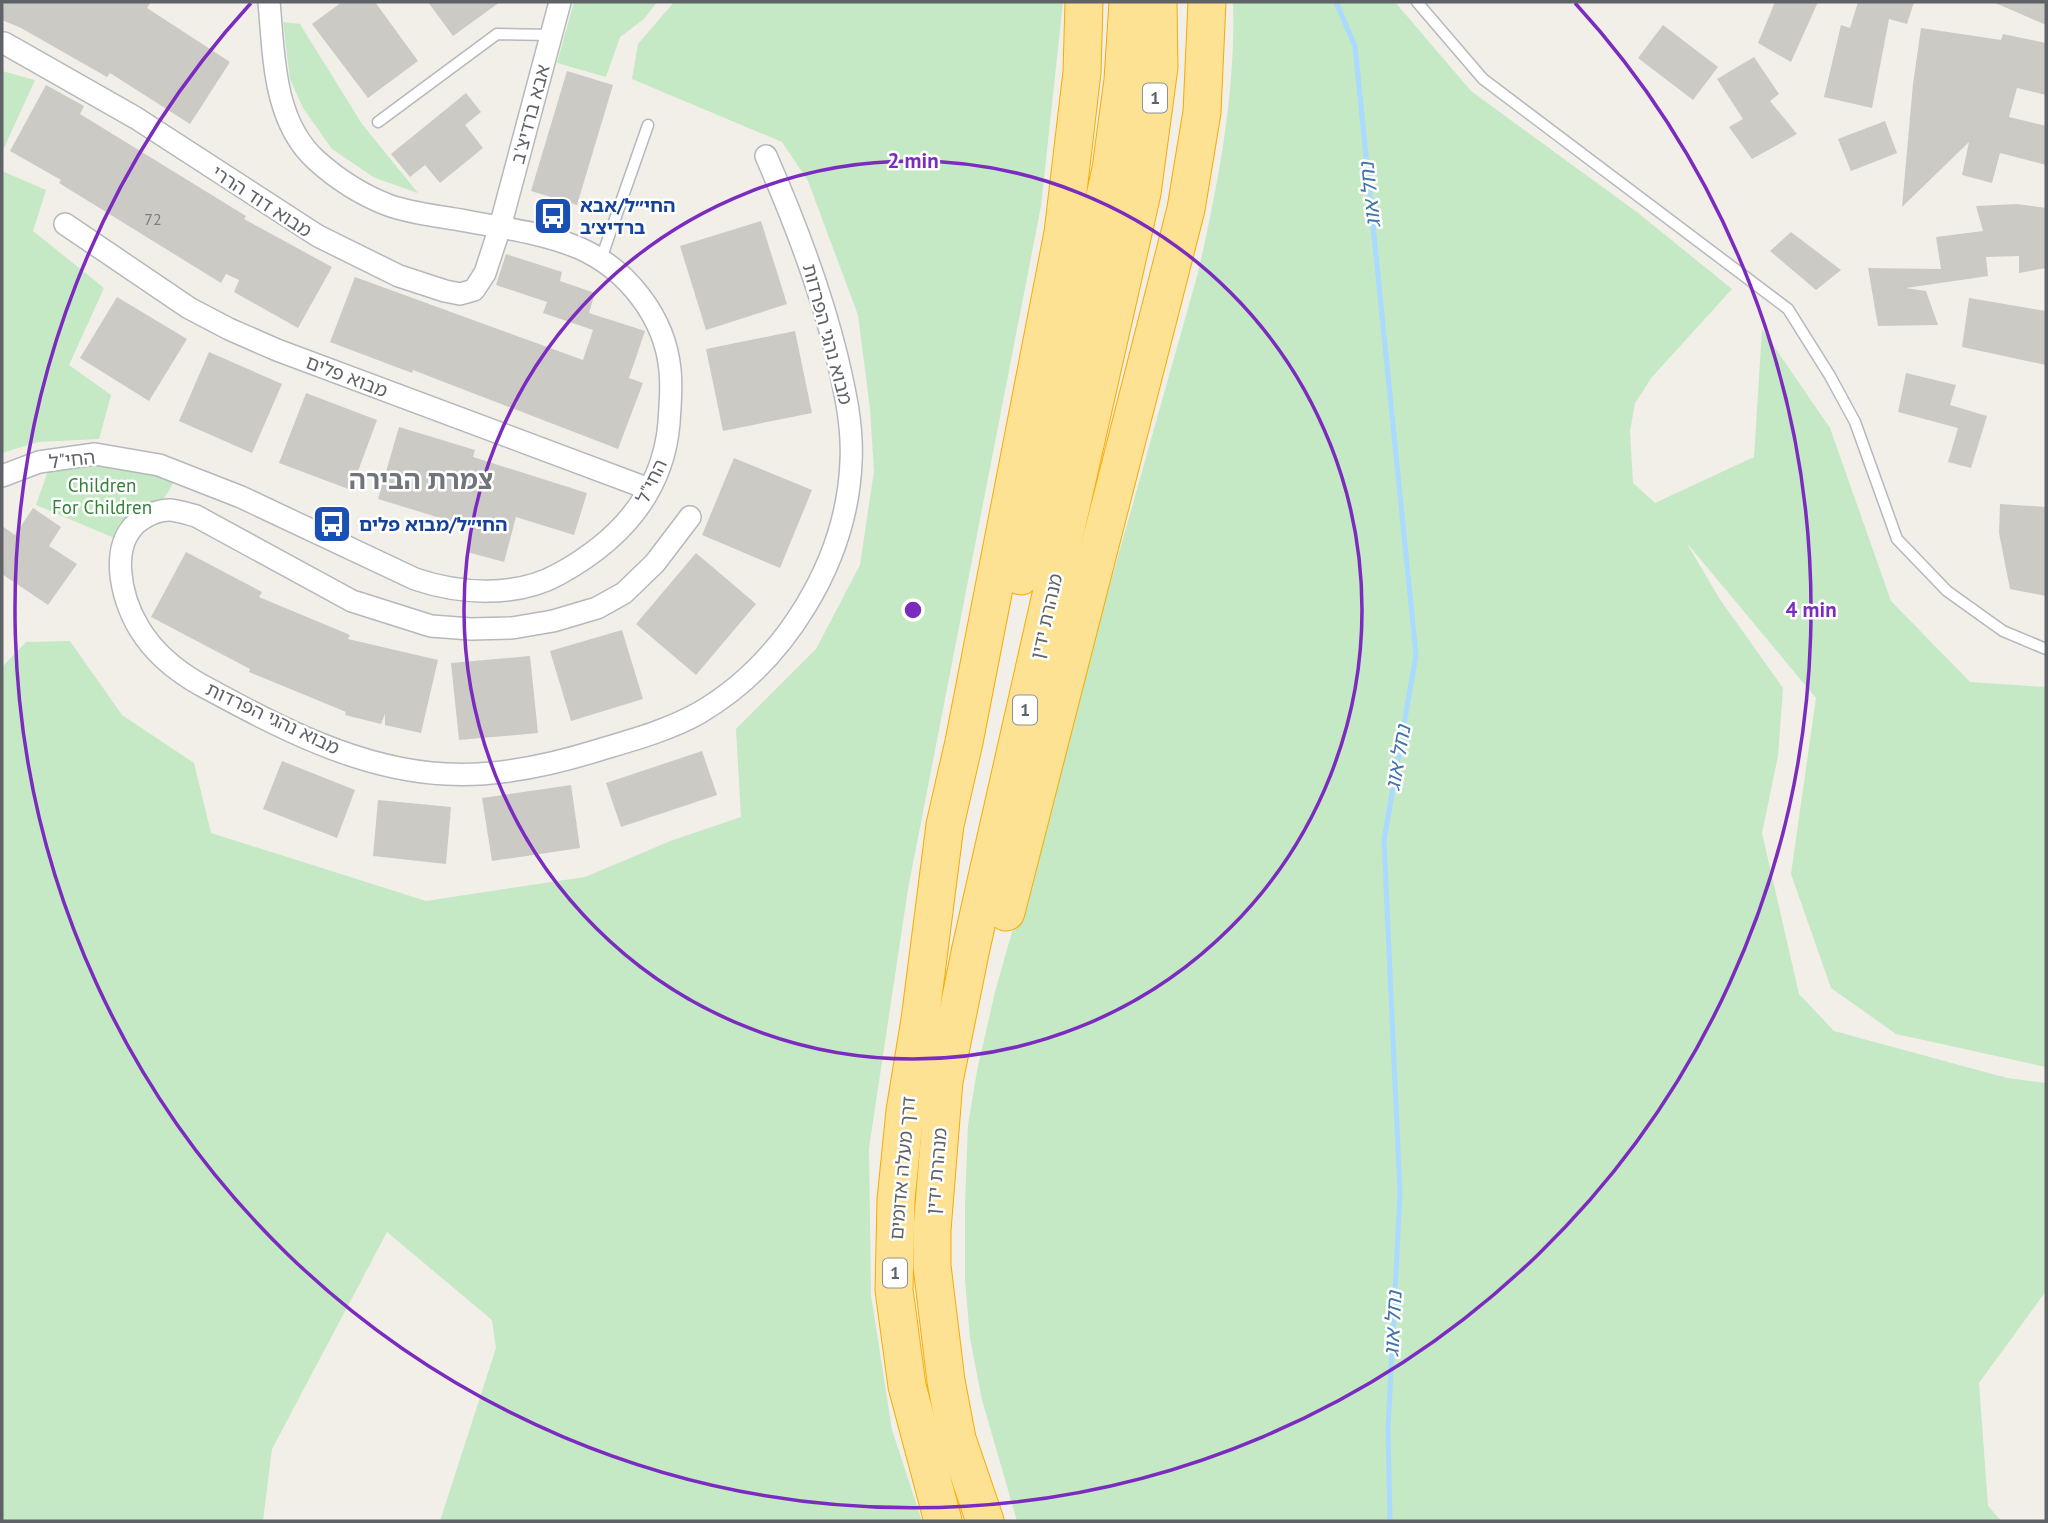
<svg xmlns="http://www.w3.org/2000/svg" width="2048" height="1523" font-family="'PT Sans','Noto Sans Hebrew',sans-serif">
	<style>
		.green { fill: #c5e8c5 }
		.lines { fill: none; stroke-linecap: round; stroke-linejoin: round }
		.stream { stroke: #aadaff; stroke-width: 5 }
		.building { fill: #cccac5 }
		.lane-casing { stroke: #b5b8bc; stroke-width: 13 }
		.street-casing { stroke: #b5b8bc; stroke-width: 24 }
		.highway-casing { stroke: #f9ab00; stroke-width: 39 }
		.lane { stroke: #fff; stroke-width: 10 }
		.street { stroke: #fff; stroke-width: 21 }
		.highway { stroke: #fde293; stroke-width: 37 }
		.ring { fill: none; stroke: #7b2cbf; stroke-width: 3.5 }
		.labels { text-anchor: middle; stroke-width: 5; stroke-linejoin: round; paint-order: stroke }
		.number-label { font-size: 16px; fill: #7a7d7f }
		.shield { fill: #fff; stroke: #8f9295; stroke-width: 2 }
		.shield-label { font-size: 18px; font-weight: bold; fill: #5f6368 }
		.street-label { font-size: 19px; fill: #5f6368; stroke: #fff }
		.transit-label { font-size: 19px; font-weight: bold; fill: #164399; stroke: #fff; text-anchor: start }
		.park-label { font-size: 19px; fill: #348238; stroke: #fff }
		.water-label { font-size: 21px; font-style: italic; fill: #4174aa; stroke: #fff }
		.district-label { font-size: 26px; font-weight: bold; fill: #70757a; stroke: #fff }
		.centre { fill: #7b2cbf; stroke: #fff; stroke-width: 3.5 }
		.ring-label { font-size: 21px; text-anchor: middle; font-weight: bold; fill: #7b2cbf; stroke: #fff; stroke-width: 5; stroke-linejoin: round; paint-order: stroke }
	</style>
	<rect width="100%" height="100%" fill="#f1efe8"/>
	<!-- green -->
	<g class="green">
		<polygon points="574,2 657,2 644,19 620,37 606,77 557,63"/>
		<polygon points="674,2 1063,2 1041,206 908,889 869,1148 871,1295 892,1430 922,1521 440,1521 496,1348 492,1320 387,1232 272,1449 263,1521 2,1521 2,667 26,642 70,641 122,715 194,763 211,833 426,901 585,877 673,840 741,817 736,729 816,649 860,565 874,471 870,409 858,315 808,181 782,142 632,79 638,44"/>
		<path d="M1233 2H1395L1471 91 1638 213 1732 289 1652 377 1635 403 1630 431 1633 483 1655 503 1754 457 1762 329 1830 428 1891 601 1970 682 2046 687V1067L1896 1034 1831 988 1791 874 1816 698 1686 542 1719 598 1783 688 1778 756 1762 833 1799 994 1834 1031 2007 1078 2046 1083V1291L1979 1383 1988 1506 2001 1521H1017L982 1400 970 1338 965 1280V1203L968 1125 977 1071 995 992 1198 273C1218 184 1236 93 1233 2Z"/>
		<polygon points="283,22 300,24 362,124 418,193 375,178 332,149 303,108 290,79"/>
		<polygon points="2,71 35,80 2,152"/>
		<polygon points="2,171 46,190 33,231 104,288 69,365 111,395 99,439 38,442 2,453"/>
		<path d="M103 462 175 478C165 505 141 522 119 540L36 505 49 468Z"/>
	</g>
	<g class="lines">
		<!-- stream -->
		<polyline class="stream" points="1336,2 1355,46 1416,655 1384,840 1400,1193 1388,1429 1390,1521"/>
	</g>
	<!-- building -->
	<g class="building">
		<polygon points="4,2 151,2 147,8 230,62 190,124 110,73 107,77 21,28 2,20"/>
		<polygon points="342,2 375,2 418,61 368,98 312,24"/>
		<polygon points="428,2 500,2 453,36"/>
		<polygon points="1775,2 1818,2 1791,62 1758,43"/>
		<polygon points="1858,2 1914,2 1907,24 1889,19 1872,108 1824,97 1841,25 1850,28"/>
		<polygon points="1993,2 2046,2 2046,25"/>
		<polygon points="1663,25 1718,67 1693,100 1638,58"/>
		<polygon points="1921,28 2001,40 2003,34 2046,43 2046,95 2017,88 2009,117 2046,126 2046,165 2000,153 1992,183 1962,175 1969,142 1902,207 1913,84"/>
		<polygon points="1754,57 1779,94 1770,101 1797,134 1752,159 1729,127 1743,119 1717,79"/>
		<polygon points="567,71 613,85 577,205 531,191"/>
		<polygon points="46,85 84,106 80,114 246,216 244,219 332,267 298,328 234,292 239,280 226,274 221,283 59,183 61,180 10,151"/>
		<polygon points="466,93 481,112 465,125 483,148 440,183 425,165 410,177 391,154"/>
		<polygon points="1885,121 1897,153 1851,171 1838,139"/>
		<polygon points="2017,204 2046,208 2046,268 2019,273 2019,256 1986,257 1988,276 1906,288 1926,291 1938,325 1878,326 1868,268 1941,269 1936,237 1983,231 1976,206"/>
		<polygon points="761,221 787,304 706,330 680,246"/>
		<polygon points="1791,232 1841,270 1816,290 1770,251"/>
		<polygon points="506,254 562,272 560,281 595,293 589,313 645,331 629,378 643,383 618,449 413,370 412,373 330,342 355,277 583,360 593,330 543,313 547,302 496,285"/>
		<polygon points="117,297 187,339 149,401 80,358"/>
		<polygon points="1969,298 2046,311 2046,365 1962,347"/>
		<polygon points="795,331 812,413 723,431 706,349"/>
		<polygon points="209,352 282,384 252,453 179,421"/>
		<polygon points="1906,373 1956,385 1950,405 1987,416 1971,468 1948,462 1958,428 1898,412"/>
		<polygon points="306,393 377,420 351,490 279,463"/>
		<polygon points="399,427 475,450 473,457 587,493 574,535 516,517 504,562 467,552 473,528 378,499"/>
		<polygon points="734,458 812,490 780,568 702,535"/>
		<polygon points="2000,504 2046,507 2046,596 2010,589 1999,533"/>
		<polygon points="33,508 61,527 49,546 77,564 48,605 2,574 2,526 15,535"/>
		<polygon points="186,552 262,592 259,597 350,635 348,639 438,660 421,733 385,725 385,714 381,724 345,715 346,712 249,672 250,669 151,617"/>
		<polygon points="696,553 756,604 696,675 636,624"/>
		<polygon points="622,630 643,699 571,721 550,651"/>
		<polygon points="530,656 538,733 459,740 451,663"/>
		<polygon points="702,751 717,795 621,827 606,783"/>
		<polygon points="282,761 355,790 337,838 263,809"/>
		<polygon points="571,785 580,848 492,861 482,798"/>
		<polygon points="378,800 451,807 446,864 373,856"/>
	</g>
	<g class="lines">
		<!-- lane casing -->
		<g class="lane-casing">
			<g id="lane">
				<polyline points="1417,2 1483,79 1788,309 1830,376 1855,422 1897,539 1947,591 2003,631 2046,649"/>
				<polyline points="378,122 497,34 551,35"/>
				<polyline points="601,259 648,125"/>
			</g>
		</g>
		<!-- street casing -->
		<g class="street-casing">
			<g id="street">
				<polyline points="4,43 136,118 318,236 399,276 445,291 460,294 474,290 485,273 500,227 560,2"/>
				<polyline points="65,224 189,308 229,329 277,350 649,489"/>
				<path d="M2 476 39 462 95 454 159 465 241 497 415 579C459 594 516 598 559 574 619 541 663 494 669 423 670 405 672 388 670 370 665 317 627 269 579 248 544 233 503 228 466 221 441 216 412 214 388 205 362 195 337 179 316 160 273 121 274 55 269 2"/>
				<path d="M690 517 655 563 624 593 597 608 553 621 512 628 471 629 431 626 352 601 196 516C188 514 177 510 169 510 159 510 150 514 142 519 107 542 121 598 139 628 154 653 176 671 201 685 277 726 358 770 446 774 497 777 551 765 599 750 632 740 669 730 699 713 785 663 847 561 851 462 853 426 845 391 837 357 820 287 795 222 766 156"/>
			</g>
		</g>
		<!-- highway casing -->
		<g class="highway-casing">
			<g id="highway">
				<polyline points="1021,576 1111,169 1123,80 1128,2"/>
				<polyline points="1006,912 1186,209 1202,112 1207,2"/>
				<polyline points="943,1521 907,1386 894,1290 896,1200 905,1111 920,1020 945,825 964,742 1063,233 1082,72 1084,2"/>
				<polyline points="985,1521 957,1439 946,1381 932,1266 932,1230 944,1081 971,948 1142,193 1159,67 1158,2"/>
			</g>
		</g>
		<!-- lane -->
		<use href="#lane" class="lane"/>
		<!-- street -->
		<use href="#street" class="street"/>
		<!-- highway -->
		<use href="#highway" class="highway"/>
	</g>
	<!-- distance rings -->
	<g class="ring">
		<circle cx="913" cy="610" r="449"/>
		<path d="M1575 3A898 898 0 1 1 251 3"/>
	</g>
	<!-- icons -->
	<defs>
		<g id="bus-square" transform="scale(2.0125)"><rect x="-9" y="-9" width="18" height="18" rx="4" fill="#1a4fb4" stroke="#fff"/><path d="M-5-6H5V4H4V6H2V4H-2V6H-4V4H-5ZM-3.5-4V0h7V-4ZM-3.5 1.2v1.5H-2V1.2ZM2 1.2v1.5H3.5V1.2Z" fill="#fff"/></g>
	</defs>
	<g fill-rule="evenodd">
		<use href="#bus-square" x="553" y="216"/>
		<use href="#bus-square" x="332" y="524"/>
	</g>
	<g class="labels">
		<!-- number labels -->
		<g class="number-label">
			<text x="153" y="225">72</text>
		</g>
		<!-- shield labels -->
		<g class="shield">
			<rect x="1143" y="83.5" width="24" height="29" rx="5"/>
			<rect x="1013" y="695.5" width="24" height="29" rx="5"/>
			<rect x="883" y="1258.5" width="24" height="29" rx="5"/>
		</g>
		<g class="shield-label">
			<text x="1155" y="104">1</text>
			<text x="1025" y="716">1</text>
			<text x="895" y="1279">1</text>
		</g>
		<!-- street labels -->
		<g class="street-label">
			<text transform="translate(530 114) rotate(-75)" y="7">אבא ברדיצ'ב</text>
			<text transform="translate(262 201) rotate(33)" y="7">מבוא דוד הררי</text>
			<text transform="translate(828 334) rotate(75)" y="7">מבוא נהגי הפרדות</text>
			<text transform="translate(347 376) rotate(21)" y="7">מבוא פלים</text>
			<text transform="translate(72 459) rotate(-6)" y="7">החי"ל</text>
			<text transform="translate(651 481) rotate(-64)" y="7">החי"ל</text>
			<text transform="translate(1046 616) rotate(-77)" y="7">מנהרת ידין</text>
			<text transform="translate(273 718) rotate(25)" y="7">מבוא נהגי הפרדות</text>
			<text transform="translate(902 1168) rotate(-85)" y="7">דרך מעלה אדומים</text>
			<text transform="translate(936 1171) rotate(-85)" y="7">מנהרת ידין</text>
		</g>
		<!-- transit labels -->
		<g class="transit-label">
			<text x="580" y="212">החי״ל/אבא<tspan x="580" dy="22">ברדיצ׳ב</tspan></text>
			<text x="359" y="531">החי״ל/מבוא פלים</text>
		</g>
		<!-- park labels -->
		<g class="park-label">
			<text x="102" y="492">Children<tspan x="102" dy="22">For Children</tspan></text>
		</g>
		<!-- water labels -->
		<g class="water-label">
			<text transform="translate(1370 195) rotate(-96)" y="7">נחל אוג</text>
			<text transform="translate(1398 758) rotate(-80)" y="7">נחל אוג</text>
			<text transform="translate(1393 1324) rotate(-87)" y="7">נחל אוג</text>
		</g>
		<!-- district labels -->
		<g class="district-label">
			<text x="421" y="489">צמרת הבירה</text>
		</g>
	</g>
	<circle cx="913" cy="610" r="10" class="centre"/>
	<g class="ring-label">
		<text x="913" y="168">2 min</text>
		<text x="1811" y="617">4 min</text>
	</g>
	<!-- border -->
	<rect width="2048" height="1523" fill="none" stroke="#5f6368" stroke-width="7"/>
</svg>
